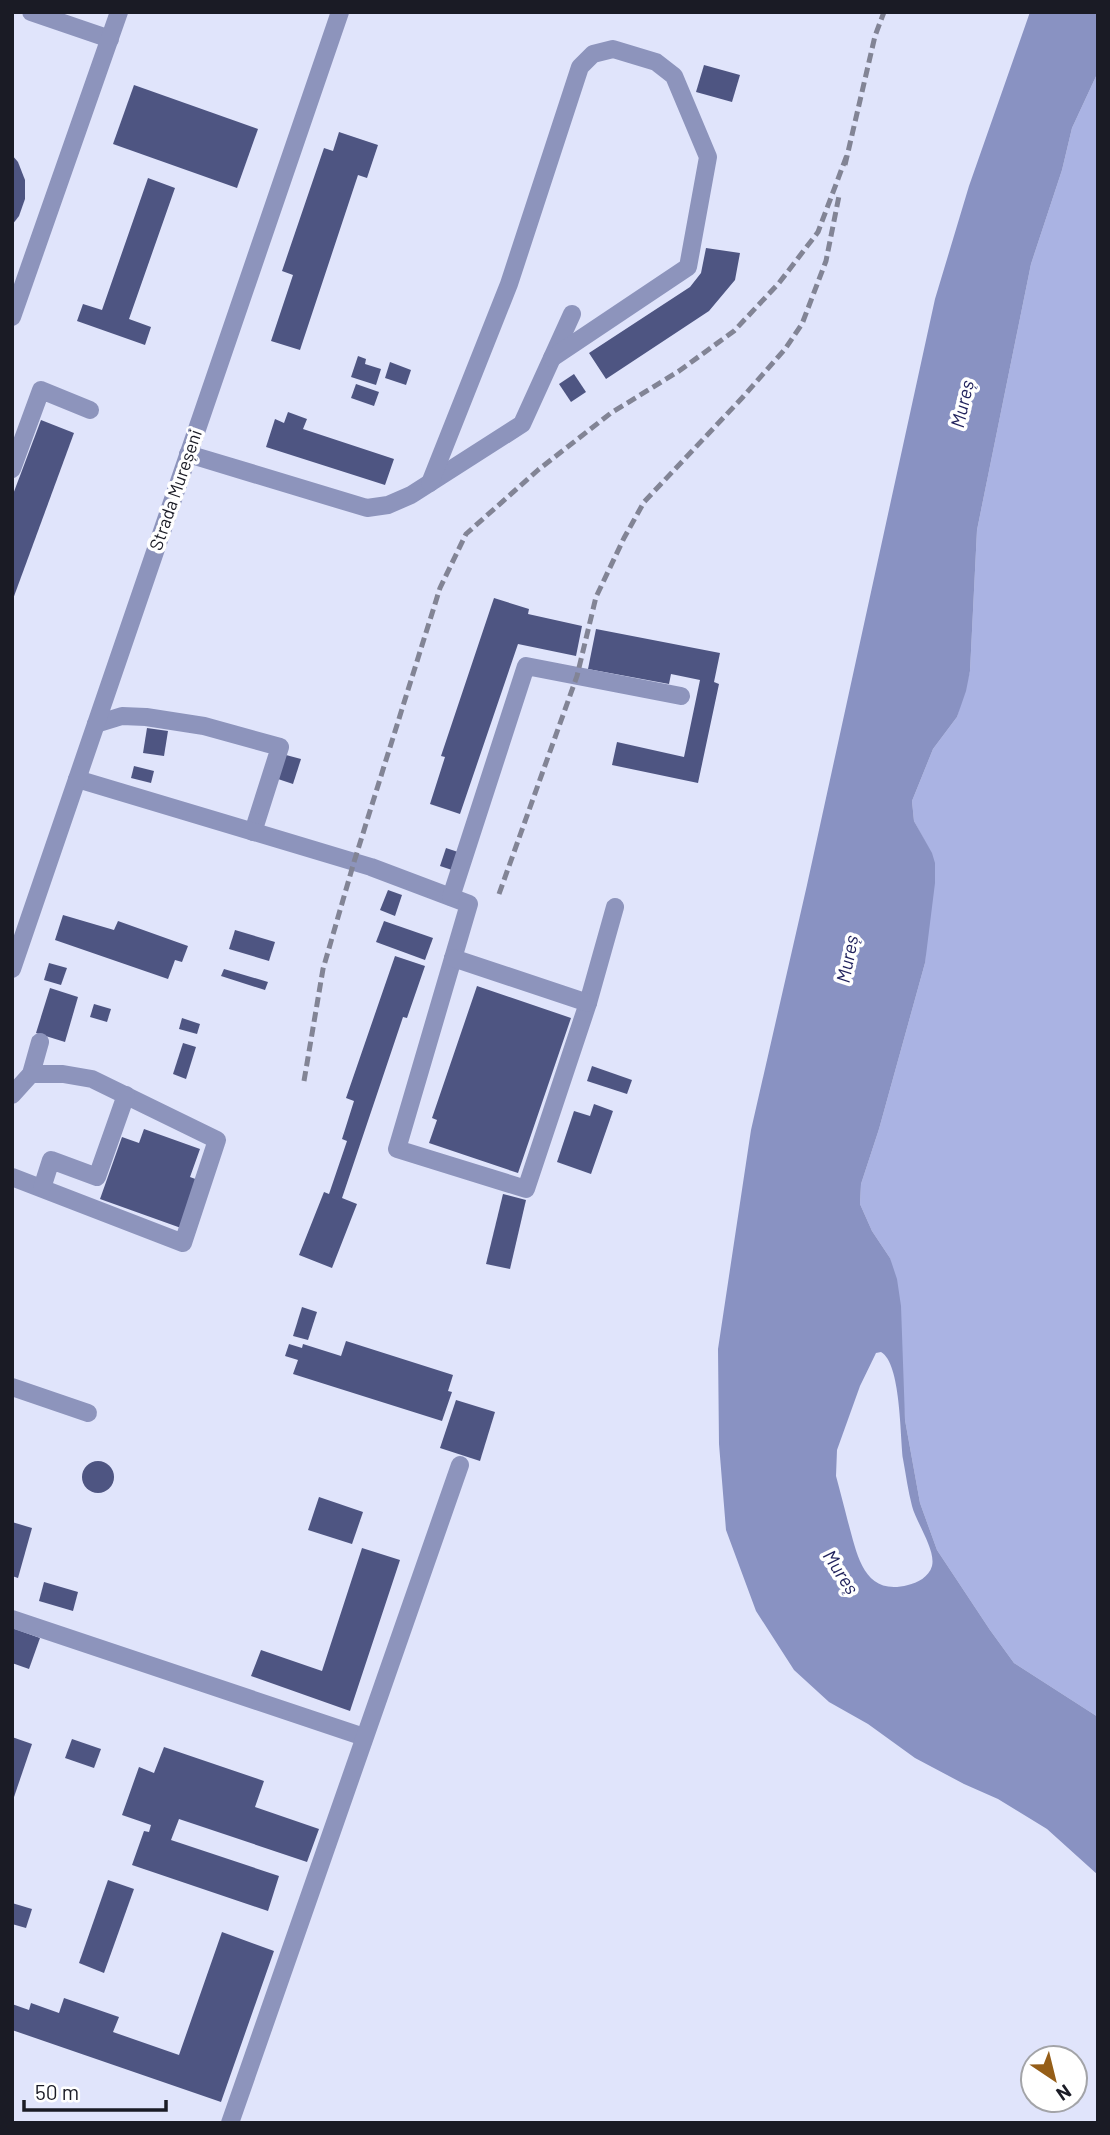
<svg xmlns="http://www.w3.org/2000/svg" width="1110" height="2135" font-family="Barlow,sans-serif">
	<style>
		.green { fill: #aab3e3 }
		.water { fill: #8992c2; fill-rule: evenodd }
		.building { fill: #4e5582 }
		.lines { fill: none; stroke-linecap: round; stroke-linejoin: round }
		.minor { stroke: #8d94bc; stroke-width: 18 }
		.rail { stroke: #828495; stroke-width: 5; stroke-dasharray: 10 5; stroke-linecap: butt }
		.labels { text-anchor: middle; stroke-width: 7; stroke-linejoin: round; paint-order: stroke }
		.street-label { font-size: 18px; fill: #1a1b25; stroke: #fff }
		.water-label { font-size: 19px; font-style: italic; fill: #1f205b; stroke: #fff }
	</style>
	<rect width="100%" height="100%" fill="#e0e4fb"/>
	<!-- green -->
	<polygon class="green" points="1098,72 1098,1717 1014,1663 990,1630 937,1550 920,1503 905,1420 890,1258 872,1231 860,1204 861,1184 879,1129 925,963 931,853 914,821 912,801 933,749 957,717 970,671 977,530 1031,264 1062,170 1072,128"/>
	<!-- water -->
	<path class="water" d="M1030 12H1098V72L1072 128 1062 170 1031 264 977 530 970 671 966 691 957 717 933 749 912 801 914 821 932 853 935 863V883L925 963 879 1129 861 1184 860 1204 872 1231 890 1258 897 1279 901 1306 905 1420 920 1503 937 1550 990 1630 1014 1663 1098 1717V1875L1047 1829 998 1799 964 1784 915 1758 868 1724 829 1702 794 1670 756 1611 726 1530 719 1444 718 1349 751 1130 807 885 935 299 969 186ZM881 1352C901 1363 900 1436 903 1459 906 1475 908 1491 912 1506 916 1522 936 1550 932 1566 929 1577 917 1583 908 1585 863 1597 857 1553 848 1522 844 1506 840 1491 836 1476L837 1450 860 1386 876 1353Z"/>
	<!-- building -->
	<g class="building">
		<polygon points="704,65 740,75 732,102 696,92"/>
		<polygon points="134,85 258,129 237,188 113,144"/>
		<polygon points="339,132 378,145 367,178 358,175 300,350 271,341 293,275 282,271 324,148 333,151"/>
		<polygon points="12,155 18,162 25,180 25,199 19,216 12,225"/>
		<polygon points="148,178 175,188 129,319 151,327 145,345 77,321 83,304 102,310"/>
		<polygon points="706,248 740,253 735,280 709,311 606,379 589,353 690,287 701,273"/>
		<polygon points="358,356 366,359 365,364 381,369 376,385 351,377"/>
		<polygon points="390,362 411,370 406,385 385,378"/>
		<polygon points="574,374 586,392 571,402 559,384"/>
		<polygon points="356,384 379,392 374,406 351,398"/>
		<polygon points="288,412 307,419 303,429 394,459 385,485 266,447 275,419 284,423"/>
		<polygon points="41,420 74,433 13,599 12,497"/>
		<polygon points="494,598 529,609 528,614 582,626 576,656 518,644 460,814 430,804 445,757 441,756"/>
		<polygon points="596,629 720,653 714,682 719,684 698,783 612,765 617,742 684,757 700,680 671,674 669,684 588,669"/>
		<polygon points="147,728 168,731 164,756 143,753"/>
		<polygon points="286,755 301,759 293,784 278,779"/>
		<polygon points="134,766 154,771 151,783 131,778"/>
		<polygon points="446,848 458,852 452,870 440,866"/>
		<polygon points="388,890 402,895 395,916 380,910"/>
		<polygon points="63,915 114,930 118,921 188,946 182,962 175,960 168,979 55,940"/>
		<polygon points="384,921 433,938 425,960 376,942"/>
		<polygon points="235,930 275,942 269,961 229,949"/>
		<polygon points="395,956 425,966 407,1018 403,1017 342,1198 357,1204 332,1268 299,1255 324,1192 329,1194 347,1141 342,1139 354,1101 346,1098"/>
		<polygon points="49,963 67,968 61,985 44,980"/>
		<polygon points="224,969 268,982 265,990 221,976"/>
		<polygon points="477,986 571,1018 518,1173 429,1143 437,1120 432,1118"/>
		<polygon points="50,988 78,997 65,1042 36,1033"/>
		<polygon points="94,1004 111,1009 107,1022 90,1017"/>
		<polygon points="182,1018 200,1024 197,1034 179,1029"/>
		<polygon points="183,1043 196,1047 186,1079 173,1074"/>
		<polygon points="592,1066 632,1080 627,1094 587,1081"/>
		<polygon points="594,1104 613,1111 591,1174 557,1162 574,1111 590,1116"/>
		<polygon points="144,1129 200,1149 190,1177 198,1180 181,1228 100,1199 122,1137 139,1143"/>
		<polygon points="503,1194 526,1200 510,1269 486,1264"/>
		<polygon points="302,1307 317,1312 308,1340 293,1336"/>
		<polygon points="346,1341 453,1375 448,1391 452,1392 442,1421 293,1374 298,1360 285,1356 289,1344 302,1348 303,1344 341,1356"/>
		<polygon points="456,1400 495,1412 480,1461 440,1448"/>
		<circle cx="98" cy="1477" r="16"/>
		<polygon points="319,1497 363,1512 352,1544 308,1530"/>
		<polygon points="12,1522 32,1528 18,1578 12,1576"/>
		<polygon points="362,1548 400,1560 350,1711 251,1676 261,1650 322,1671"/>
		<polygon points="44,1582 78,1592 73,1611 39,1601"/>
		<polygon points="12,1628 40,1638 29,1669 12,1663"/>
		<polygon points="12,1737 32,1744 13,1800 12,1800"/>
		<polygon points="72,1739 101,1749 94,1768 65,1758"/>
		<polygon points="164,1747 264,1781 255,1807 319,1829 307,1862 179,1819 171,1840 279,1876 268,1911 132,1865 144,1831 149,1832 151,1825 122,1815 139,1767 154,1773"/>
		<polygon points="108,1880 134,1889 104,1973 79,1963"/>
		<polygon points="12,1903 32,1909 26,1928 12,1924"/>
		<polygon points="222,1932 274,1951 221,2102 12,2030 12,2004 29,2010 31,2003 59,2013 64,1998 119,2017 113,2032 179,2055"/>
	</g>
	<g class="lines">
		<!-- minor -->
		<g class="minor">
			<polyline points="31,12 110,39"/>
			<polyline points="12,317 119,12"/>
			<polyline points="188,454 367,508 388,505 411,495 522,424 572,314"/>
			<polyline points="12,469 41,390 90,410"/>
			<polyline points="430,483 509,284 580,67 593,54 613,49 656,62 674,76 708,157 688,267 552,358"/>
			<polyline points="96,724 122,716 146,717 204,726 280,747 253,832"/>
			<polyline points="77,779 371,867 469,904 397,1149 526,1189 588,1003 615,907"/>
			<polyline points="451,897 526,666 681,696"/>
			<polyline points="453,958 588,1003"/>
			<polyline points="12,969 340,12"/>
			<polyline points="12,1095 31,1074 40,1042"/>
			<polyline points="12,1177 183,1243 217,1140 92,1079 63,1074 31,1074"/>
			<polyline points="42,1188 51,1160 97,1177 126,1095"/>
			<polyline points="12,1387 88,1413"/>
			<polyline points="12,1619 364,1737"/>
			<polyline points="230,2123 460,1465"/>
		</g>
		<!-- rail -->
		<g class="rail">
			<polyline points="845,165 875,36 884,12"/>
			<polyline points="499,894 577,676 596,597 624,538 644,502 742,398 785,349 802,324 826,261 839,196"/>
			<polyline points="304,1081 323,969 354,862 440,588 466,534 538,470 611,413 679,371 734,331 779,283 818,232 847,155"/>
		</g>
	</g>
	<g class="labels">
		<!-- street labels -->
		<g class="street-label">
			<text transform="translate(176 490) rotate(-71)" y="6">Strada Mureșeni</text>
		</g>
		<!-- water labels -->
		<g class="water-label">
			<text transform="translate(962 404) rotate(-77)" y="7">Mureș</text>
			<text transform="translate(847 959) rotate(-79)" y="7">Mureș</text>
			<text transform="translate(841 1572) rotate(57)" y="7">Mureș</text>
		</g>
	</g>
	<!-- border -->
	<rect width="1110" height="2135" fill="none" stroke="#1a1b25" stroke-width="28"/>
	<!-- north arrow -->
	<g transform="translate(1054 2079) rotate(145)"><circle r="33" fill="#ffffff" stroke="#a3a4a8" stroke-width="2"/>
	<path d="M0-5L12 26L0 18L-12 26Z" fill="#955e18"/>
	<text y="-10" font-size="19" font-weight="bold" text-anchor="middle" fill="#1a1b25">N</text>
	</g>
	<!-- scale -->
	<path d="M24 2100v10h142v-10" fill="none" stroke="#1a1b25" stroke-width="3.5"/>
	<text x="35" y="2100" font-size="21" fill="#1a1b25" stroke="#ffffff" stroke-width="5" paint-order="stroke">50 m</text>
</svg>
